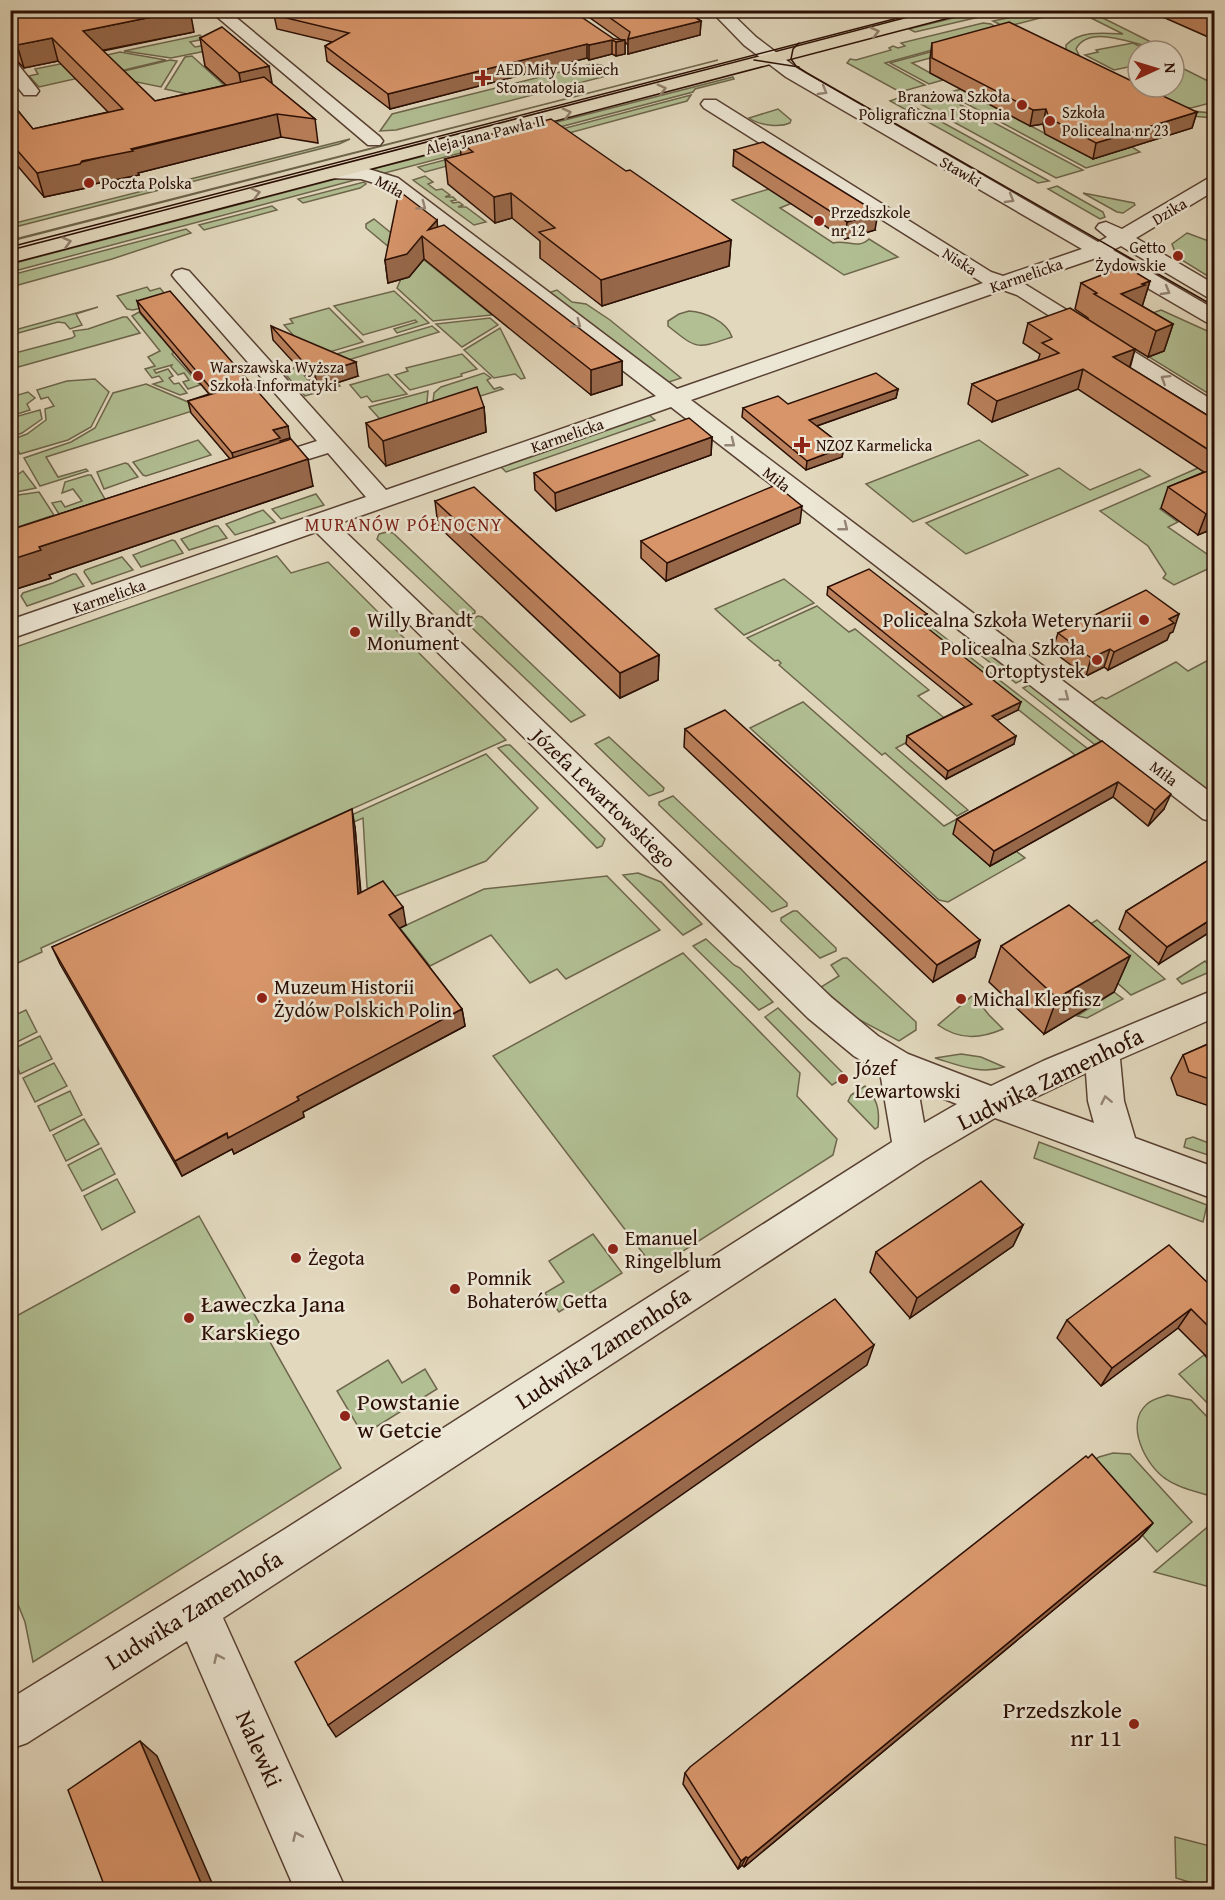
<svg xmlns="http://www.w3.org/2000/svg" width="1225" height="1900" font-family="'Gentium Book Plus',serif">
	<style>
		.green { fill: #b1bf93; stroke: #6e664c; stroke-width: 1.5 }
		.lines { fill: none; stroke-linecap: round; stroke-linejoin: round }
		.minor-casing { stroke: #584032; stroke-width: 3 }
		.major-casing { stroke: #2a0e04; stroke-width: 3 }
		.minor { fill: #ece6d4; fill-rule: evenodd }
		.major { fill: #e2d8bd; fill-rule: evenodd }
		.tram { stroke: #2a0e04; stroke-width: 1.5 }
		.wall { fill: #ba805b; stroke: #2a0e04; stroke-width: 1.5 }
		.shaded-wall { fill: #97684a; stroke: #2a0e04; stroke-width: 1.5 }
		.building { fill: #d8956a; stroke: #2a0e04; stroke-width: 1.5 }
		.oneway { stroke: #8f7d6a }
		.oneway2 { stroke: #958576 }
		.poi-dot { fill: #8f2418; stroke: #ece6d4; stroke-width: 2 }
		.labels { text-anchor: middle; stroke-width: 5; stroke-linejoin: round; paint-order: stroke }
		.far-poi-label { font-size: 16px; fill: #2a0e04; stroke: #ece6d4; text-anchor: start }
		.far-street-label { font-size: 16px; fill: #2a0e04; stroke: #ece6d4 }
		.far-neighbourhood-label { font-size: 18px; letter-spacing: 1.5px; fill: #7a1f14; stroke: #ece6d4 }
		.poi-label { font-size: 20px; fill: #2a0e04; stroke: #ece6d4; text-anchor: start }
		.street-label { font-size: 20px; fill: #2a0e04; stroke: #ece6d4 }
		.near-street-label { font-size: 24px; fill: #2a0e04; stroke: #ece6d4 }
		.near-poi-label { font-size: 24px; fill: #2a0e04; stroke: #ece6d4; text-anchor: start }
	</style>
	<rect width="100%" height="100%" fill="#e2d8bd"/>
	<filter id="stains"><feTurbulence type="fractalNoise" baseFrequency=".00333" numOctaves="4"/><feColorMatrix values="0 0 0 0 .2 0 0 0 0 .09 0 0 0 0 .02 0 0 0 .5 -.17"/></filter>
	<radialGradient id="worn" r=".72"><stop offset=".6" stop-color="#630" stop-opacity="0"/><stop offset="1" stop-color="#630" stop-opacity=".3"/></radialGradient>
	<!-- green -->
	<g class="green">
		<polygon points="985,10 1005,11 915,32 909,29"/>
		<polygon points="1040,11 1067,11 1005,27 993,21"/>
		<path d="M1077 11H1089L1169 51C1148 51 1091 20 1076 49L1080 57C1121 79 1166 113 1214 113V118L1191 116 1066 53V45C1080 30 1105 33 1123 34Z"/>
		<polygon points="983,23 991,24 1001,31 885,63 925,85 900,92 847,63 850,59 856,60 891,50 889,48 893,46 898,48 905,46 901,43"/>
		<polygon points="1003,32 1006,37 912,63 943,80 929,84 890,63"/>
		<polygon points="200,35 204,39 190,42 195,47 212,44 231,46 171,58 124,51"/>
		<polygon points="1133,43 1149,51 1138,51 1138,65 1114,70 1085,55 1098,52 1096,50"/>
		<polygon points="120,52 166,60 116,72 94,58"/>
		<polygon points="192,56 246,105 241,106 165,89 185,57"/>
		<polygon points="90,58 110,71 39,87 29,76 38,74 35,69"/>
		<polygon points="170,60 177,61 161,87 122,79 124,71"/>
		<polygon points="718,60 11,241 11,240"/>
		<polygon points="592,64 601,65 614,74 396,130 380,131 392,114"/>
		<polygon points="1174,64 1214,84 1214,102 1191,108 1183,107 1145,87 1174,87"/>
		<polygon points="733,77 734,79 695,89 693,92 381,174 369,170"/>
		<polygon points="961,89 1093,159 1132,147 1140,152 1086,168 952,96 959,94 954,91"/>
		<polygon points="691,95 687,101 425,172 418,167"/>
		<polygon points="942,95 1083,170 1056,178 917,102"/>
		<polygon points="898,98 1049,181 1038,183 890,101"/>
		<path d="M778 109 791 120 790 123C779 128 759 125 749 118Z"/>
		<polygon points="350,139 339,144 11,228 11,224"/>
		<polygon points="351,175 366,177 11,272 11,264"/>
		<polygon points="425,176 433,182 428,184 436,190 442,189 450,195 445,197 453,197 456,200 451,201 453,203 459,202 463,205 458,207 466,207 486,222 474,225 413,180"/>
		<polygon points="364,182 366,184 360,188 303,203 298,199"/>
		<polygon points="1057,186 1103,212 1105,217 1100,219 1048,189"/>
		<path d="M769 189 792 203 780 208 833 243C846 239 858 250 869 239L898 257 844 275 732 200Z"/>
		<polygon points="1083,193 1134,203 1135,205 1123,213 1117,212"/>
		<polygon points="272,206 277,210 204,230 199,225"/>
		<polygon points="374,219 492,315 433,321 397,288 408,263 366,228 366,224"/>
		<polygon points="186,229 191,233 112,259 11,287 11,275"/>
		<polygon points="1187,233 1214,243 1214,280 1177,257 1172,244"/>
		<polygon points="147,287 150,291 160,288 171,301 133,310 127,309 117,296"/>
		<polygon points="557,290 572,302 586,304 610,320 681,378 669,382 663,380 550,294 551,292"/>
		<polygon points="394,291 429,323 397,333 394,329 417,322 415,320 363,335 334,306"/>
		<polygon points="98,307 76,314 82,325 70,329 65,323 58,322 11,335 11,331"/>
		<polygon points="329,308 363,342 313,357 284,325 293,323 290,319"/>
		<polygon points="1161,310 1214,334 1214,397 1149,357 1164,351 1138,318"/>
		<path d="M689 311C704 312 727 321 732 337 696 349 698 350 668 326V321L679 314Z"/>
		<polygon points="139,312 174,352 172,354 200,385 188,389 183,382 189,380 184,373 178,375 171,367 172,365 154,370 156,373 168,369 173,376 169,378 174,384 179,383 187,393 180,395 153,384 163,381 159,376 152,378 145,369 155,366 148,357 160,351 132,316"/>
		<polygon points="123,317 127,317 140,333 11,369 11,354 72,338 75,336 73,331 88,329"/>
		<polygon points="490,318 498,325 462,347 436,324"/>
		<polygon points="432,326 439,332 303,374 315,389 337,383 340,386 305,396 286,375 296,366"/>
		<polygon points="500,328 525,378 521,379 515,374 494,378 464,350"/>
		<polygon points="462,354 477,369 461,374 462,376 410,390 395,375 408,371 406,368"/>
		<polygon points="484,373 491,378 487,380 494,389 500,387 503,389 432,411 434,393 441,387"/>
		<polygon points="388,374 407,394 372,402 367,396 361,398 350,385"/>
		<polygon points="95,379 109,392 91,427 68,440 20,454 11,440 27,434 46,420 45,409 54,406 48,397 41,399 37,390 67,381"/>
		<polygon points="146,384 202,408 46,457 58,477 86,469 88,471 40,486 24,458 71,442 95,428 113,393"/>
		<polygon points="428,391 426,412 388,428 369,407"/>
		<polygon points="28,392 35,398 27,404 30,410 11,416 11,397"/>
		<polygon points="40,410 42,419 22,433 11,437 11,418"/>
		<polygon points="648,414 655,420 506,472 500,466"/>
		<polygon points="198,440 211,455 146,476 143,475 133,462"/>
		<polygon points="979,440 1028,475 913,522 866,484"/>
		<polygon points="1214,461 1214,486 1160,509 1178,522 1168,527 1214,559 1214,566 1174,585 1163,578 1166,574 1148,546 1100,511"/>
		<polygon points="125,463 128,464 138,477 104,489 97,472"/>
		<polygon points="1059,468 1090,490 1140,469 1150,476 966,554 926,523"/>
		<polygon points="23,471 36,488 11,493 11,479"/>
		<polygon points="88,475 91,475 105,499 59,514 52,503 61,501 65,507 82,501 73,489 62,493 65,482"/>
		<polygon points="39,492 54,515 15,528 11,520 11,496"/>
		<polygon points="316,494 324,505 281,519 272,509"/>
		<polygon points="263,510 275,522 235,535 226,524"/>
		<polygon points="215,526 218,526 227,538 189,550 181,539"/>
		<polygon points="387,532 393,533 475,611 475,613 461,618 377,539 379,534"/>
		<polygon points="172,540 175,541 183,553 141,567 133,555"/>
		<polygon points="277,556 291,573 328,562 506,740 41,948 42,952 11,966 10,649"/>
		<polygon points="122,557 133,570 92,584 84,572 85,570"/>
		<polygon points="73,574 76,574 84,586 27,606 21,596 23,593 53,583"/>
		<polygon points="784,579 814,603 744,635 715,609"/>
		<polygon points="817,606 849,632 855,629 929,690 918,696 948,721 896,748 968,810 957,816 885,753 882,755 779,665 781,663 778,660 775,661 747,638"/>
		<polygon points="478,616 482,617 585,715 571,722 467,623"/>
		<polygon points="925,622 1097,756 954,834 990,866 1016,851 1025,858 948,902 939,900 750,728 803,702 944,826 1075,755 915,627"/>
		<polygon points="975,643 1022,680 1016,683 969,646"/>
		<polygon points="1214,657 1214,802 1091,707 1091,703 1102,697 1106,699 1176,662 1188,671"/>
		<polygon points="1029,685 1147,777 1141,781 1023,688"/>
		<polygon points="609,737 664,788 663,791 649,796 595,744"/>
		<polygon points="506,745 510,745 605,839 602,846 597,848 498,748"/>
		<polygon points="486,754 538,808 486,861 380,902 367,887 363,818 318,837 314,832"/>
		<polygon points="673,796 787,903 787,906 772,912 659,805 659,802"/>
		<polygon points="638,873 661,882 702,924 683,935 623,875"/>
		<polygon points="607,876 660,930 566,979 557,969 530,983 491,935 430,966 400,928 484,889"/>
		<polygon points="793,911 797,911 836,948 836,951 820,958 781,921 781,918"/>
		<polygon points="1097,920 1165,979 1131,995 1067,938"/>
		<polygon points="706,939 734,965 740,968 773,1002 759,1010 693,946"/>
		<polygon points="683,953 800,1073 797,1096 837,1139 833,1155 655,1269 493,1056"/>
		<polygon points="843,958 847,958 916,1022 916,1030 899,1041 856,1018 821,987 839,976 831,965"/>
		<polygon points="1205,961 1214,970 1182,984 1177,979"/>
		<polygon points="1114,992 1123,999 1087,1018 1077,1016"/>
		<path d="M973 995 989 1015 1003 1029C980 1039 959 1040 938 1025Z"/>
		<polygon points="778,1008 846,1076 832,1085 765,1017"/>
		<polygon points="26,1010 37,1032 11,1045 11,1017"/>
		<polygon points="40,1036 52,1059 20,1074 11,1050"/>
		<path d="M961 1054 981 1057 1004 1067C981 1075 958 1065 935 1058Z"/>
		<polygon points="54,1063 67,1086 35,1102 23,1078"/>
		<path d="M865 1086C877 1099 880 1109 878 1127L875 1129 848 1101 851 1095Z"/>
		<polygon points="70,1091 82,1115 50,1131 38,1106"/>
		<polygon points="84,1119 99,1144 66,1161 53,1135"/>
		<polygon points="1193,1137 1214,1145 1214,1157 1184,1147 1186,1139"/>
		<polygon points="1039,1142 1207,1205 1203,1222 1034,1158"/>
		<polygon points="101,1148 115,1174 82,1191 68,1165"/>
		<polygon points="117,1179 135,1212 102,1230 84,1196"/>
		<polygon points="199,1216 341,1468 33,1662 25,1622 11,1587 11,1319"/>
		<polygon points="593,1234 622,1273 559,1312 545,1293 564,1282 549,1261"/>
		<polygon points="1204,1355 1214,1366 1214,1410 1179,1374"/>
		<polygon points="388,1360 402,1383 425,1369 437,1389 363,1435 337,1391"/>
		<path d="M1168 1395 1191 1400 1214 1424V1497C1199 1492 1180 1489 1166 1479 1146 1466 1124 1424 1147 1404 1152 1399 1162 1397 1168 1395Z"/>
		<polygon points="1113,1453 1130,1454 1192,1522 1157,1552 1083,1467 1099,1457"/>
		<polygon points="1214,1524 1214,1588 1154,1572 1210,1525"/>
		<polygon points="1175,1837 1214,1847 1214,1889 1199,1889 1199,1885 1176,1878"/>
	</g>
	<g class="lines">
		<!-- minor casing -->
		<g class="minor-casing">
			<g id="minor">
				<polygon points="209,10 227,10 380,137 383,141 380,145 368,145"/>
				<path d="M710 10H728L756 37 798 69 1098 242 1107 237 1096 228 1099 224 1106 222 1122 229 1207 179 1214 177V191L1136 238 1214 284V299L1207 297 1121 246 1113 250 1214 309V323L1206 322 1096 258 1023 283 1214 401V418L1206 416 1017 295 1003 290 691 400 1214 795V822L1203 819 671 407 337 524 832 998 878 1036 908 1054 991 1086 1043 1061 1214 990V1018L1120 1059 1124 1101 1135 1138 1214 1167V1199L995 1118 924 1160 223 1618 346 1890H295L187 1641 27 1743 10 1749V1699L285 1529 892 1142 880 1072 854 1056 808 1018 316 532 10 639V620L366 497 328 453 260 474 251 472 248 467 251 462 317 441 175 279 172 275 175 271 182 269 189 271 386 490 656 396 384 186 361 179 324 178 322 174 324 170 362 167 398 178 677 389 983 283 704 108 701 104 704 100H716L991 272 1003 276 1082 249 786 77 744 45ZM1086 1073 1088 1101 1094 1123 1030 1100ZM918 1089H919L957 1104 924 1123Z"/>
				<polygon points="10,61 16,62 36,87 39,91 36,95 24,95 10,78"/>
			</g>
		</g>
		<!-- major casing -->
		<g class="major-casing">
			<polygon id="major" points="938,10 967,10 965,13 10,263 10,251"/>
		</g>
		<!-- minor -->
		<use href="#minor" class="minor"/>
		<!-- major -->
		<use href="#major" class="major"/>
		<!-- tram -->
		<g class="tram">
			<polyline points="799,43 793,49 791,59 796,66 807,73 1214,306"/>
			<polyline points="754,60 799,67"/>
			<polyline points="10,247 929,10"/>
		</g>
	</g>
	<!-- wall -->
	<g class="wall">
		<polygon points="10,10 194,32 103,51 155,101 226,85 205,66 200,38 272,84 315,119 318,143 281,137 138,173 139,175 89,185 86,188 44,197 10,157 10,101 33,129 108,112 58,61 24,68 16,60 10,59"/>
		<polygon points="579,10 683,10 701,21 700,35 628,54 628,45 625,42 625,54 616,56 612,54 589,60 587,58 390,109 327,61 325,46 332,42 277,29 274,15 621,40"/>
		<polygon points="1147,10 1215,10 1215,40"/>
		<polygon points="932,43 1197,112 1192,128 1093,159 1045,134 1043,124 1030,126 930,73 930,58"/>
		<polygon points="460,142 626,171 731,240 729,266 602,306 540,258 540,241 512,218 495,223 448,184 445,159 461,155"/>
		<polygon points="734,150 875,230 845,239 733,166"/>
		<polygon points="437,220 437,227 622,361 622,385 591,395 424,259 409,277 388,283 385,260"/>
		<polygon points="1150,281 1142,306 1173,324 1164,351 1148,357 1135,349 1130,368 1215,420 1215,528 1198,535 1161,508 1168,487 1204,472 1078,389 992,422 968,404 972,384 1038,360 1040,354 1023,343 1028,323 1088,319 1088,318 1075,309 1081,283"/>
		<polygon points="137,301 290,438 280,441 281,443 313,486 49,575 51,578 10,591 10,530 230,459 191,413 188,401 209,394 140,312"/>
		<polygon points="271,326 358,376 318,389 273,340"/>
		<polygon points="898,389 896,398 817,426 844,447 842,457 806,470 742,417 743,408 788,404"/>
		<polygon points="484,407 486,432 386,466 369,447 366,423"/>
		<polygon points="712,437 711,455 556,511 535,490 534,473"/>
		<polygon points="435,501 659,655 658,680 620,698 438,526"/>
		<polygon points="800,523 666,581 641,558 641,541"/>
		<polygon points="828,587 927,614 925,622 922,624 1018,710 997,720 1014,744 946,779 906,744 907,736 965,707 827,595"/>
		<polygon points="1173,632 1170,633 1167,640 1108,670 1104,667 1086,676 1052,651 1058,633"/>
		<polygon points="685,729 980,940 975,957 933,982 684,747"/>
		<polygon points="1102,741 1164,809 1148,826 1113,797 990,866 953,834 957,819"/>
		<polygon points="355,827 361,893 406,925 399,928 462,1009 465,1026 303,1112 304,1117 234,1154 232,1149 182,1176 60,964 52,947"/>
		<polygon points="1215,856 1159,964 1119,929 1126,911"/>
		<polygon points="1001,946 1130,956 1114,992 1044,1034 989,982"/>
		<polygon points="1215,1041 1215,1108 1177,1095 1171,1078 1183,1055"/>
		<polygon points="1023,1225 1013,1246 910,1318 870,1272 876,1252"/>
		<polygon points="1215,1290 1215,1365 1178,1328 1101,1386 1057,1338 1067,1320"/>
		<polygon points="1153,1523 1139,1539 744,1867 742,1865 738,1869 683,1784 685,1773"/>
	</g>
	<!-- shaded-wall -->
	<g class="shaded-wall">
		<polygon points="186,10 190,10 194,32 89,53 83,31"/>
		<polygon points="701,21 700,35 628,54 628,39"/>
		<polygon points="52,38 58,61 24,68 17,45"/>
		<polygon points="612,40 612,54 589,60 589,45"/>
		<polygon points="625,40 625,54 616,56 616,42"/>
		<polygon points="587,44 587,58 390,109 388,94"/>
		<polygon points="269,66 274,94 244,101 239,73"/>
		<polygon points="1046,109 1043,124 1030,126 1033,110"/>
		<polygon points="1197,112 1192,128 1093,159 1096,143"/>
		<polygon points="277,114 281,137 138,173 139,175 89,185 86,188 44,197 37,173"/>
		<polygon points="511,193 512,218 495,223 494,197"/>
		<polygon points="878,213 875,230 845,239 847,222"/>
		<polygon points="437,220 439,243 428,230"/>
		<polygon points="422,236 424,259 409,277 388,283 385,260"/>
		<polygon points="731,240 729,266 602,306 601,280"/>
		<polygon points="1150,281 1142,307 1121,294 1142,284"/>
		<polygon points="1173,324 1164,351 1148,357 1156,331"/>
		<polygon points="1135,349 1129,369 1113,357"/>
		<polygon points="622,361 622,385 591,395 591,370"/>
		<polygon points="356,362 358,376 318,389 315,375"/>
		<polygon points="1083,369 1078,389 992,422 997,401"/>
		<polygon points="898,389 896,398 808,429 809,420"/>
		<polygon points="484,407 486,432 386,466 383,441"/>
		<polygon points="288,426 290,438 280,441 282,450 235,465 232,453 273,430"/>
		<polygon points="712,437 711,455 556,511 555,493"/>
		<polygon points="844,447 842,457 806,470 807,461"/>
		<polygon points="308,459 313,486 49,575 51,578 10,591 10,560 39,547"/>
		<polygon points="802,506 800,523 666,581 667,563"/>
		<polygon points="1215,510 1215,528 1198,535 1206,514"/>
		<polygon points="927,614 925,622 914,627 916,619"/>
		<polygon points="1179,614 1173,632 1170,633 1167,640 1108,670 1114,652 1169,619"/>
		<polygon points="1110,649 1104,667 1086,676 1091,658"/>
		<polygon points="659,655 658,680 620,698 620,673"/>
		<polygon points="1021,702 1018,710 990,724 992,716"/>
		<polygon points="1016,736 1014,744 946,779 948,771"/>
		<polygon points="1118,782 1113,797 990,866 994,851"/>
		<polygon points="1171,794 1164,809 1148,826 1155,810"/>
		<polygon points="352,809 355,827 362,911 358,894"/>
		<polygon points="403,907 406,925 392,932 389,915"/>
		<polygon points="1215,917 1215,929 1159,964 1167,947"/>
		<polygon points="980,940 975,957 933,982 937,965"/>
		<polygon points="1130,956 1114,992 1044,1034 1057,998"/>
		<polygon points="462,1009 465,1026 303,1112 304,1117 234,1154 232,1149 182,1176 175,1161"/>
		<polygon points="1023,1225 1013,1246 910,1318 917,1298"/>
		<polygon points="1191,1309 1178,1328 1101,1386 1112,1368"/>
		<polygon points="874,1345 867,1365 336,1737 328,1725"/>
		<polygon points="1153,1523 1139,1539 744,1867 748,1858"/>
		<polygon points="140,1741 157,1756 215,1890 204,1890"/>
		<polygon points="746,1857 742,1865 738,1869 741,1861"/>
	</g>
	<!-- building -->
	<g class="building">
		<polygon points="10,10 186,10 83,31 155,101 264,77 315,119 277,114 131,149 133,151 82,161 80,164 37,173 10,142 10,101 33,129 123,109 52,38 17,45 10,38"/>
		<polygon points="282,10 571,10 614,39 625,40 616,42 612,40 589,45 587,44 388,94 325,46 349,33 274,15"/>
		<polygon points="599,10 683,10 701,21 628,39 630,32"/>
		<polygon points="1009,22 1138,84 1138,87 1144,87 1197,112 1096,143 1049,118 1046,109 1033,110 932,58 932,43"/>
		<polygon points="222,27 269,66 239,73 200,38"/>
		<polygon points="551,119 626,171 630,170 731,240 601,280 539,232 555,228 511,193 494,197 445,159 473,152 460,142"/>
		<polygon points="763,142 878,213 847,222 734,150"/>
		<polygon points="399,191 437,220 428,230 444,225 622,361 591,370 422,236 407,254 385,260"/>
		<polygon points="1125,266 1150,281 1142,284 1145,285 1121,294 1173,324 1156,331 1094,294 1097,293 1081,283"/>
		<polygon points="170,291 288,426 273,430 280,438 232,453 188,401 215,393 137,301"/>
		<polygon points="1070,308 1135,349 1113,357 1215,420 1215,454 1083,369 997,401 972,384 1059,353 1042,343 1052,339 1028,323"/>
		<polygon points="271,326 356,362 315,375"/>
		<polygon points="876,373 898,389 809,420 844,447 807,461 743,408 778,396 788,404"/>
		<polygon points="477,387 484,407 383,441 366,423"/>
		<polygon points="689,418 712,437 555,493 534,473"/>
		<polygon points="291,439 308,459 39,547 41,550 10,560 10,530"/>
		<polygon points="1215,468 1215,510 1206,514 1168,487"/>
		<polygon points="776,485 802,506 667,563 641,541"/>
		<polygon points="474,487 659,655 620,673 435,501"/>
		<polygon points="869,569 927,614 916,619 1021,702 992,716 1016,736 948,771 907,736 972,704 828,587"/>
		<polygon points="1146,590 1179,614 1169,619 1174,623 1114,652 1110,649 1091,658 1058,633"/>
		<polygon points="725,710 980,940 937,965 685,729"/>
		<polygon points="1102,741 1171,794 1155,810 1118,782 994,851 957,819"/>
		<polygon points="352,809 358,894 383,881 403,907 389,915 462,1009 297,1097 299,1100 228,1138 227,1133 175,1161 52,947"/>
		<polygon points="1215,856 1215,917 1167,947 1126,911"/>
		<polygon points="1069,905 1130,956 1057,998 1001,946"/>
		<polygon points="1215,1041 1215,1081 1189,1072 1183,1055"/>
		<polygon points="981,1181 1023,1225 917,1298 876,1252"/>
		<polygon points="1169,1245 1215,1290 1215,1333 1191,1309 1112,1368 1067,1320"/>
		<polygon points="835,1299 874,1345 328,1725 295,1662"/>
		<polygon points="1092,1454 1153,1523 748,1858 746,1857 741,1861 685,1773 690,1767 1086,1456 1088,1458"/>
		<polygon points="140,1741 204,1890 106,1890 68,1790"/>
	</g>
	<!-- one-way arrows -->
	<defs><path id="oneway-chevron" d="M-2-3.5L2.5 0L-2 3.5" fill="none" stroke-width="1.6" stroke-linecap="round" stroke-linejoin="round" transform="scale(1.5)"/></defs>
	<g class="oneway">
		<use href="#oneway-chevron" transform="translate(875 32) rotate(-15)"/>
		<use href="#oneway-chevron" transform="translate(662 89) rotate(-15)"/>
		<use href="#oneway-chevron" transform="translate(567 113) rotate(-14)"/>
		<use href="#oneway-chevron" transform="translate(256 193) rotate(-15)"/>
		<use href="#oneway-chevron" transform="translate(67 242) rotate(-15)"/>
	</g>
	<g class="oneway2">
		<use href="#oneway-chevron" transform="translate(823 91) rotate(30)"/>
		<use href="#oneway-chevron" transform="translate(1010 199) rotate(30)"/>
		<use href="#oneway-chevron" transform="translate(422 206) rotate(37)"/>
		<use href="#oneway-chevron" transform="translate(1166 291) rotate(30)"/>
		<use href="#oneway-chevron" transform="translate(577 324) rotate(37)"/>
		<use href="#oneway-chevron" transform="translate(1165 379) rotate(-148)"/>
		<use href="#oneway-chevron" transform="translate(731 443) rotate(38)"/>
		<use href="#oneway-chevron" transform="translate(844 527) rotate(38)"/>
		<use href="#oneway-chevron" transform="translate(1065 697) rotate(37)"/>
		<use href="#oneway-chevron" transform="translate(1106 1100) rotate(-102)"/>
		<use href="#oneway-chevron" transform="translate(218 1658) rotate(-115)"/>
		<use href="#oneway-chevron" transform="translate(297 1836) rotate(-114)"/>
	</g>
	<!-- markers -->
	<g class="poi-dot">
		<path d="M480 69h6v6h6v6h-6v6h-6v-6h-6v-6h6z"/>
		<circle cx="1022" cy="105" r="6"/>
		<circle cx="1050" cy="121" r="6"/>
		<circle cx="89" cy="183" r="6"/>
		<circle cx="819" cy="221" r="6"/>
		<circle cx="1178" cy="256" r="6"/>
		<circle cx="198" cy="376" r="6"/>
		<path d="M799 436h6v6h6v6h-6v6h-6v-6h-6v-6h6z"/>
		<circle cx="1144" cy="620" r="6"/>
		<circle cx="355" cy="632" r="6"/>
		<circle cx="1097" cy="660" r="6"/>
		<circle cx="262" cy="998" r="6"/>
		<circle cx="961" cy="999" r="6"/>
		<circle cx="843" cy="1079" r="6"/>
		<circle cx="613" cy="1249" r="6"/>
		<circle cx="296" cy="1258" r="6"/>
		<circle cx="455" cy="1289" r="6"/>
		<circle cx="189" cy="1318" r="6"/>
		<circle cx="345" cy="1416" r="6"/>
		<circle cx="1134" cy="1724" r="6"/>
	</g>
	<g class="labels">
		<!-- far-poi labels -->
		<g class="far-poi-label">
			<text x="496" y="75">AED Miły Uśmiech<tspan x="496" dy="18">Stomatologia</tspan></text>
			<text x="1010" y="102" text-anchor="end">Branżowa Szkoła<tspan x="1010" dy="18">Poligraficzna I Stopnia</tspan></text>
			<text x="1062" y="118">Szkoła<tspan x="1062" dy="18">Policealna nr 23</tspan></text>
			<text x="101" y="189">Poczta Polska</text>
			<text x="831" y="218">Przedszkole<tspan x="831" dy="18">nr 12</tspan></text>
			<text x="1166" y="253" text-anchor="end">Getto<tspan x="1166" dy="18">Żydowskie</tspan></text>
			<text x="210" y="373">Warszawska Wyższa<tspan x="210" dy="18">Szkoła Informatyki</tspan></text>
			<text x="816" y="451">NZOZ Karmelicka</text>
		</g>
		<!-- far-street labels -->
		<g class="far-street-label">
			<text transform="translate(485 134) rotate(-14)" y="6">Aleja Jana Pawła II</text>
			<text transform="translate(961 171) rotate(30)" y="6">Stawki</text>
			<text transform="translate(390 186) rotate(29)" y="6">Miła</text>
			<text transform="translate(1169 211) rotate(-31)" y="6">Dzika</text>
			<text transform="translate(960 261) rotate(32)" y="6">Niska</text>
			<text transform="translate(1026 275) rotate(-19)" y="6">Karmelicka</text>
			<text transform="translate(567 435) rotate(-19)" y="6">Karmelicka</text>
			<text transform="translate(777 479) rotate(38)" y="6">Miła</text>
			<text transform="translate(109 596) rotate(-19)" y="6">Karmelicka</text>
			<text transform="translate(1164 773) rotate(37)" y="6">Miła</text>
		</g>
		<!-- far-neighbourhood labels -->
		<g class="far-neighbourhood-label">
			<text x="404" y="531">MURANÓW PÓŁNOCNY</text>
		</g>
		<!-- poi labels -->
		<g class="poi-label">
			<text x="367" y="627">Willy Brandt<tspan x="367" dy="23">Monument</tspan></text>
			<text x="1132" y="627" text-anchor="end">Policealna Szkoła Weterynarii</text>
			<text x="1085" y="655" text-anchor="end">Policealna Szkoła<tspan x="1085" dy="23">Ortoptystek</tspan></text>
			<text x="274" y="994">Muzeum Historii<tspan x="274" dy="23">Żydów Polskich Polin</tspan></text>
			<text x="973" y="1006">Michal Klepfisz</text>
			<text x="855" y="1075">Józef<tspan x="855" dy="23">Lewartowski</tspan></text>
			<text x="625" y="1245">Emanuel<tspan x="625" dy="23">Ringelblum</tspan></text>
			<text x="308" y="1265">Żegota</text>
			<text x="467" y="1285">Pomnik<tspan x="467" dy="23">Bohaterów Getta</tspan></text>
		</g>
		<!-- street labels -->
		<g class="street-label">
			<text transform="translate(604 798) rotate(44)" y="7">Józefa Lewartowskiego</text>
		</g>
		<!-- near-street labels -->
		<g class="near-street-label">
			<text transform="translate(1050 1079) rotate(-26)" y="8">Ludwika Zamenhofa</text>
			<text transform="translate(603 1348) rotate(-33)" y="8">Ludwika Zamenhofa</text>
			<text transform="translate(194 1610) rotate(-32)" y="8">Ludwika Zamenhofa</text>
			<text transform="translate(259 1749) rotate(66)" y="8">Nalewki</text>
		</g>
		<!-- near-poi labels -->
		<g class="near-poi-label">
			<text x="201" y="1312">Ławeczka Jana<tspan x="201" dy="28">Karskiego</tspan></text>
			<text x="357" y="1410">Powstanie<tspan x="357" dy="28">w Getcie</tspan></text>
			<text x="1122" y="1718" text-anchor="end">Przedszkole<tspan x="1122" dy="28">nr 11</tspan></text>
		</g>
	</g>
	<!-- margin -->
	<rect width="1225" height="1900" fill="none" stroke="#e2d8bd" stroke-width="36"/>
	<rect x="12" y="12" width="1201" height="1876" fill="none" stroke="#2a0e04" stroke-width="3"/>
	<rect x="18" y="18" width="1189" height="1864" fill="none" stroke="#2a0e04" stroke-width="1.5"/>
	<!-- north arrow -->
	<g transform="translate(1156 69) rotate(86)"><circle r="28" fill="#ece6d4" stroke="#9e9081" stroke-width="1.5"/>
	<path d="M0-4.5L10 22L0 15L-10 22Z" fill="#8f2418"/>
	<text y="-9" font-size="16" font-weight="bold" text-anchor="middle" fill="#2a0e04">N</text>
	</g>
	<rect width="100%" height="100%" filter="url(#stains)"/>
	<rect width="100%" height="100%" fill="url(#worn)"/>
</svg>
